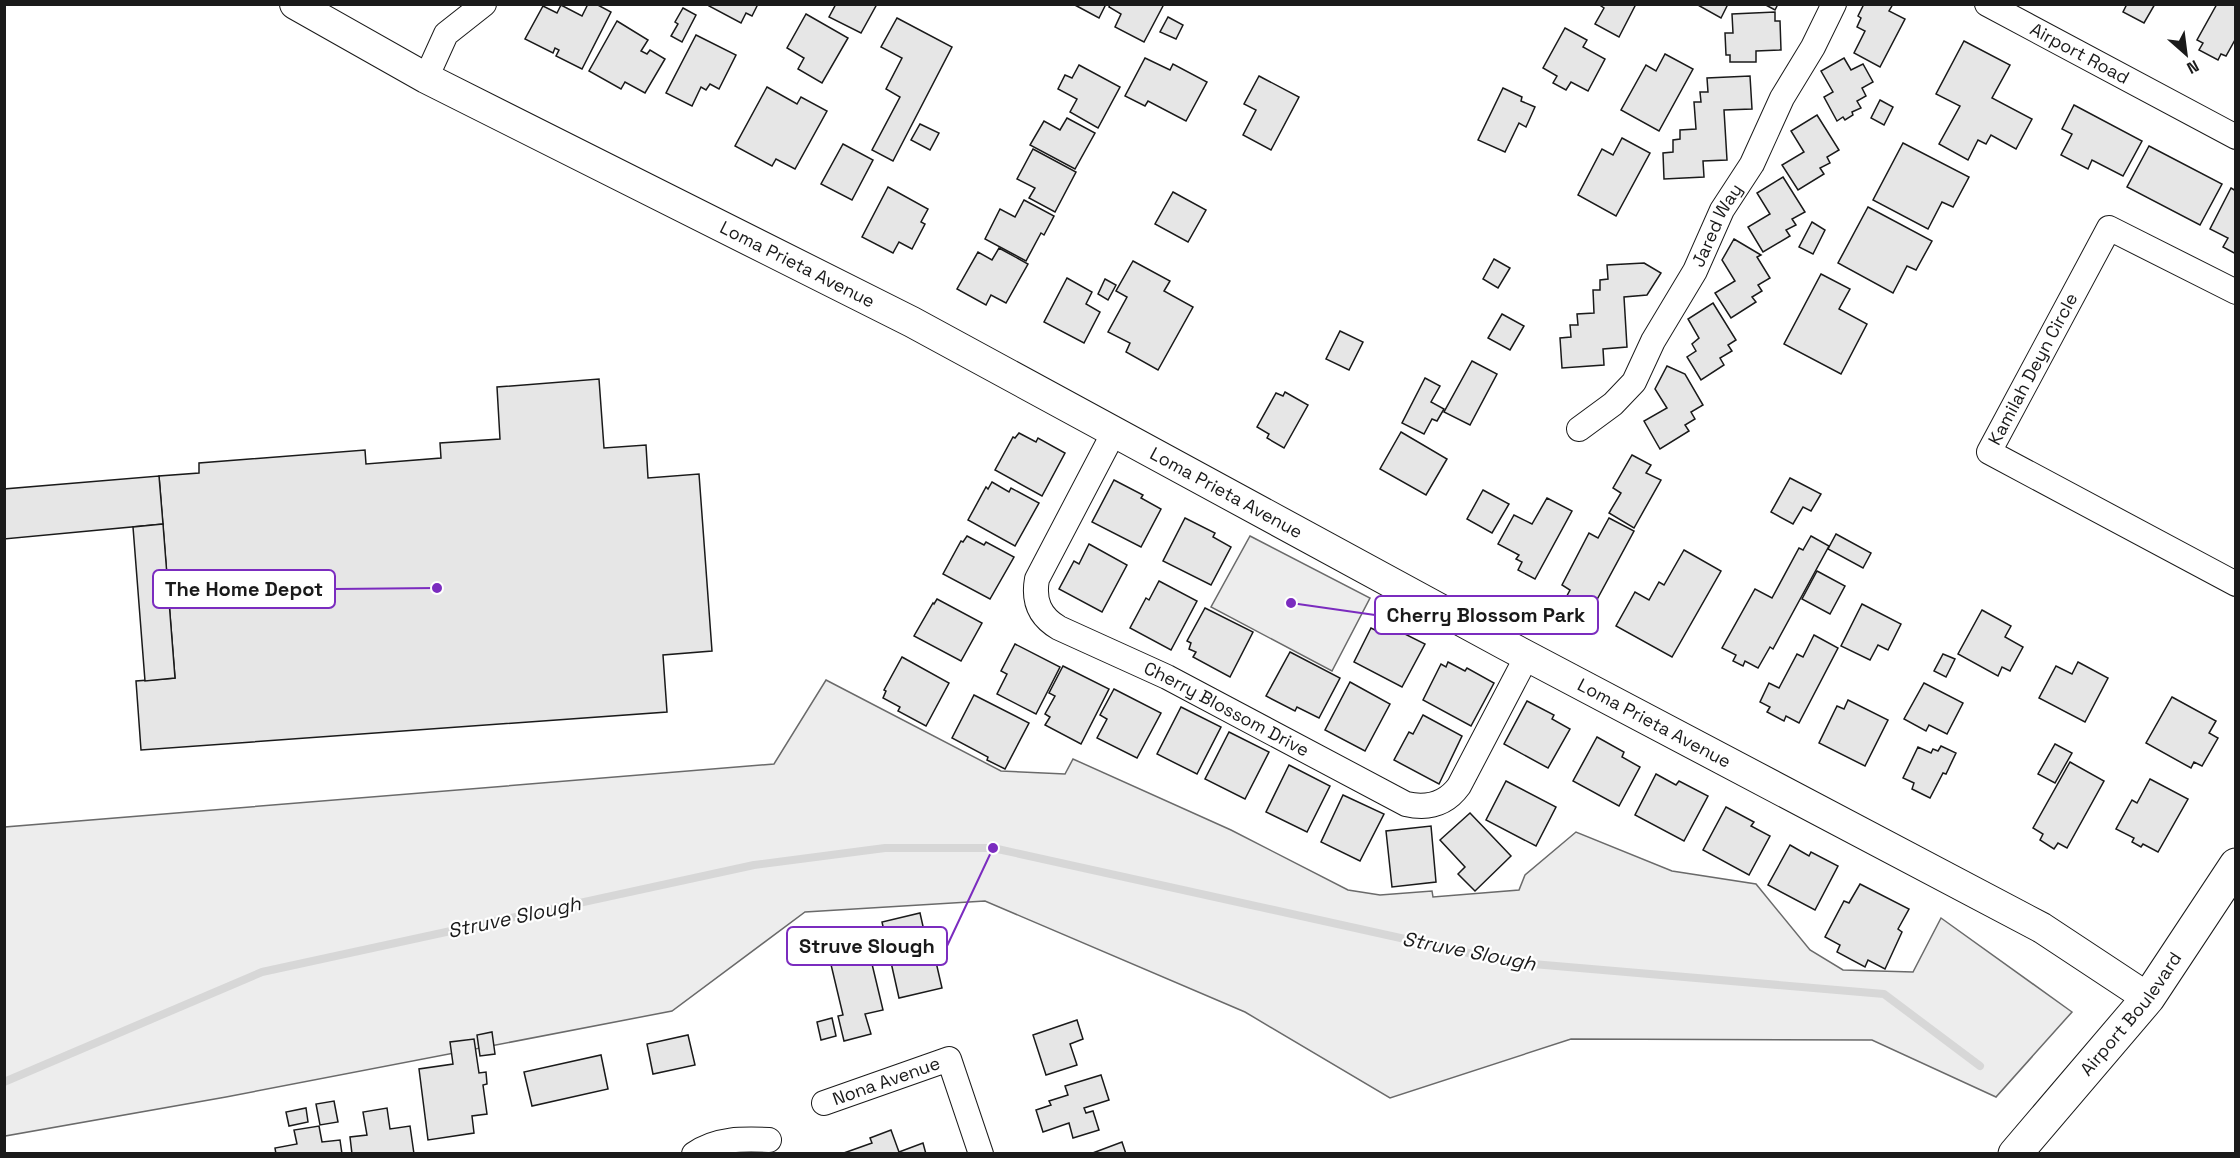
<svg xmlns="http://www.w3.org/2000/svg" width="2240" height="1158" font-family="'Space Grotesk',sans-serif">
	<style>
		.green { fill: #ededed; stroke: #6a6a6a; stroke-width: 1.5 }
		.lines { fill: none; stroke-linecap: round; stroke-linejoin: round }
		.stream { stroke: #d7d7d7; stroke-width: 8 }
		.building { fill: #e6e6e6; stroke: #1a1a1a; stroke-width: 1.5 }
		.minor-casing { stroke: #1a1a1a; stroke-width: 26 }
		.tertiary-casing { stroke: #1a1a1a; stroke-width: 32 }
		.primary-casing { stroke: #1a1a1a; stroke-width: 35 }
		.minor { stroke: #fff; stroke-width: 24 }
		.tertiary { stroke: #fff; stroke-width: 30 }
		.primary { stroke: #fff; stroke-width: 33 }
		.labels { text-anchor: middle; stroke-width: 4.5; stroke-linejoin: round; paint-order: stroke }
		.street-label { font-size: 18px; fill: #1a1a1a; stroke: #fff }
		.water-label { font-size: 20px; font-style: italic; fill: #1a1a1a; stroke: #fff }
		.leader { fill: none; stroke: #7b2cbf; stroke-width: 2 }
		.callout-dot { fill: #7b2cbf; stroke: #fff; stroke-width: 2 }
		.callout { fill: #fff; stroke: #7b2cbf; stroke-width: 2 }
		.callout-label { font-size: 20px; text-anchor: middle; font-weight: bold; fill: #1a1a1a }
	</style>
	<rect width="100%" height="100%" fill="#fff"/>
	<!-- green -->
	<g class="green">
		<polygon points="1250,536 1370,598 1332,671 1211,607"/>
		<polygon points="826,680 1001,771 1065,774 1073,759 1231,830 1348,890 1380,895 1432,891 1433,897 1519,890 1525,875 1576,832 1672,871 1756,884 1810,950 1843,970 1913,972 1941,918 2072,1012 1996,1097 1872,1040 1571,1039 1390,1098 1245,1012 985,901 805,912 672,1011 226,1097 5,1136 5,827 774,764"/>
	</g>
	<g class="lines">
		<!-- stream -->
		<polyline class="stream" points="4,1082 262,972 754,865 885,848 993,848 1509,962 1884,994 1980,1066"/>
	</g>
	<!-- building -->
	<g class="building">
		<polygon points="588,4 596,4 611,12 582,69 556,56 559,50 555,48 553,53 525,39 543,6 557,13 561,5 582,16"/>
		<polygon points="710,4 758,4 752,16 746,13 741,23 709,6"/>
		<polygon points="836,4 877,4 861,33 829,17"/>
		<polygon points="1073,4 1106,4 1099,18"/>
		<polygon points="1110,4 1164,4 1144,42 1115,27 1121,14 1109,7"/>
		<polygon points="1598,4 1636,4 1619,37 1595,24 1604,8"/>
		<polygon points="1696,4 1728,4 1721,18"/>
		<polygon points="1764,4 1778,4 1775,10"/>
		<polygon points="1864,4 1893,4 1889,11 1905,19 1880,67 1854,53 1865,31 1857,27 1861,18 1858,16"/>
		<polygon points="2127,4 2155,4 2144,23 2123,12"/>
		<polygon points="2217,4 2236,4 2236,38 2226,56 2221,54 2218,60 2199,50 2203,43 2197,40"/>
		<polygon points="683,8 696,15 682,42 671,36 678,24 675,22"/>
		<polygon points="1775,12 1775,21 1780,21 1781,50 1756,51 1756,62 1730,62 1730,55 1726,55 1725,33 1733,33 1732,14"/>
		<polygon points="806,14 848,38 822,83 798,69 804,58 787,48"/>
		<polygon points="1168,17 1183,25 1176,39 1160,32"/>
		<polygon points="897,18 952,47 893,161 872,150 900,97 886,89 902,58 881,47"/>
		<polygon points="617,21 648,40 641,51 647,54 650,50 665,59 645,93 625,82 621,89 589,71"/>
		<polygon points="1565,28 1587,40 1583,47 1605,59 1588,91 1571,82 1566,90 1553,83 1557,76 1543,68"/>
		<polygon points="696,35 736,55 719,89 710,84 706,90 701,87 692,106 666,93"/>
		<polygon points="1964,41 2010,65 1992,98 2032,119 2016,149 1991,135 1986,144 1978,140 1968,160 1939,144 1960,106 1936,94"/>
		<polygon points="1665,54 1693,69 1659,131 1621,110 1646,65 1656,71"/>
		<polygon points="1145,58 1170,70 1173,64 1207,82 1186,121 1148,101 1145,106 1125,96"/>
		<polygon points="1844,58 1851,70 1863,64 1873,82 1862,88 1866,96 1857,101 1861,108 1852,112 1853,115 1845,120 1843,117 1837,121 1824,97 1833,92 1821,71"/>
		<polygon points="1079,65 1120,87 1098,128 1070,112 1077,99 1058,89 1065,75 1072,78"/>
		<polygon points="1259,76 1299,97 1271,150 1243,135 1256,110 1244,104"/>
		<polygon points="1750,76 1752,109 1724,110 1727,160 1703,161 1704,177 1664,179 1663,153 1673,152 1673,140 1680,139 1680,130 1696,129 1694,102 1701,102 1700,92 1708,92 1707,78"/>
		<polygon points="767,87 797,104 801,97 827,111 795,169 776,159 772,166 735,146"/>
		<polygon points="1503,88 1522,97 1521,101 1535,107 1526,127 1519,123 1505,152 1478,140"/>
		<polygon points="1880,100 1893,107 1884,125 1871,118"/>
		<polygon points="2074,105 2142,141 2123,176 2092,160 2088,169 2061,155 2072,134 2062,129"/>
		<polygon points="1817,115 1839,150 1827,157 1830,163 1820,168 1824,174 1798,190 1782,165 1804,152 1791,131"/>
		<polygon points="1067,118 1095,133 1075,169 1030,145 1044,121 1060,130"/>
		<polygon points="920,124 939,133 930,150 911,140"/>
		<polygon points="1622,138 1650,153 1616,216 1578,195 1602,149 1613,155"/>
		<polygon points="1903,143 1969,177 1953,207 1942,202 1928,229 1873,200"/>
		<polygon points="843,144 873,160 852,200 821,184"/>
		<polygon points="2149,146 2222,184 2200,225 2127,187"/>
		<polygon points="1033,149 1076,172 1055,212 1029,198 1035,188 1017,179"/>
		<polygon points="1783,177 1805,212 1792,219 1796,225 1786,230 1790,236 1763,252 1748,227 1770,214 1757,193"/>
		<polygon points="888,187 928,209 921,222 925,224 912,249 899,242 893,253 862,237"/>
		<polygon points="2231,188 2236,191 2236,254 2223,247 2228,238 2210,229"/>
		<polygon points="1173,192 1206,210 1188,242 1155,224"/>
		<polygon points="1024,200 1054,216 1044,235 1041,233 1026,261 985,239 1000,209 1015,217"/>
		<polygon points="1868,207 1932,241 1916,270 1907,266 1893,293 1838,263"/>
		<polygon points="1812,222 1825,230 1813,254 1799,247"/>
		<polygon points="1734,239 1761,255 1757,257 1770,278 1758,285 1762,291 1752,297 1756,302 1731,318 1715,293 1735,281 1722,260"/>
		<polygon points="999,248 1028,264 1006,303 991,295 986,305 957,289 978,252 992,260"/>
		<polygon points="1494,259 1510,268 1498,288 1483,279"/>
		<polygon points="1133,261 1170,281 1164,291 1193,307 1158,370 1126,352 1130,343 1108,332 1127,297 1116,291"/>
		<polygon points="1644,263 1661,273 1647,295 1624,297 1627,347 1603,349 1604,365 1562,368 1560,338 1571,337 1570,325 1578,325 1577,314 1594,313 1593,290 1600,290 1600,280 1608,279 1607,265"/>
		<polygon points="1821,274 1850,289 1839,309 1867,324 1841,374 1784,344"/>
		<polygon points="1067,278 1092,292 1086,304 1100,312 1084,343 1044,322"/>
		<polygon points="1105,279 1116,285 1108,300 1098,294"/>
		<polygon points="1713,303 1736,340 1728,345 1732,351 1720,358 1724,365 1701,380 1687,357 1696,351 1692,344 1699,338 1688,319"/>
		<polygon points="1502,314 1524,326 1510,350 1488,338"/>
		<polygon points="1340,331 1363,342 1349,370 1326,359"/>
		<polygon points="1472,361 1497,374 1470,425 1444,412"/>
		<polygon points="1667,366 1685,374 1703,405 1691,412 1695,419 1685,425 1689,431 1660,449 1644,421 1667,408 1655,389"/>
		<polygon points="1425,378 1440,386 1431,402 1444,409 1437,421 1432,419 1424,434 1402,423"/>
		<polygon points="599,379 604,448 646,445 648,478 699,474 712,651 663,655 667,712 141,750 136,681 175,678 159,476 199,473 199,463 365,450 366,464 441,458 440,443 500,439 497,387"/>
		<polygon points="1285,392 1308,405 1284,448 1267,438 1269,434 1257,427 1276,393 1283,396"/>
		<polygon points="1401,432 1447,459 1426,495 1380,469"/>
		<polygon points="1019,433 1036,442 1038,438 1065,453 1042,496 995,470 1013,437 1015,438"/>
		<polygon points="1632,455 1651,465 1646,473 1661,480 1634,528 1609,513 1621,493 1613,488"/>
		<polygon points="159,476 163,524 4,539 4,489"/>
		<polygon points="1790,478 1821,494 1811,511 1803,507 1793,524 1771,512"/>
		<polygon points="1114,480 1143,495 1141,498 1161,509 1141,547 1092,522"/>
		<polygon points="992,482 1009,492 1011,488 1039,503 1015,546 968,520 986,487 988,489"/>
		<polygon points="1483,490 1509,504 1492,533 1467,519"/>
		<polygon points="1547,498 1572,511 1535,579 1518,570 1522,562 1516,559 1519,555 1498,544 1514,515 1532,524"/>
		<polygon points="1185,518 1215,533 1213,537 1231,547 1211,585 1163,561"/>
		<polygon points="1609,518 1634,531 1587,618 1562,605 1570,590 1562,585 1589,533 1598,538"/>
		<polygon points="163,524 175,678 145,681 133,527"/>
		<polygon points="1836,534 1871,553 1863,568 1828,549"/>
		<polygon points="967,536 984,545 986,542 1014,557 990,599 943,574 961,541 963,542"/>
		<polygon points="1811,536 1829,546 1773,649 1770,647 1758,668 1745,661 1743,666 1733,661 1736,655 1722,648 1755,589 1772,598 1799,548 1803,550"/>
		<polygon points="1089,544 1127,565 1102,612 1059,589 1074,561 1079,564"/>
		<polygon points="1684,550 1721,571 1672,657 1616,626 1635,592 1649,600 1659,582 1664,585"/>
		<polygon points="1817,571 1845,586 1830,614 1802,599"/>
		<polygon points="1159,581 1197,601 1171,650 1130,628 1146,598 1149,600"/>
		<polygon points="937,599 982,623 961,661 914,636 933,603 934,604"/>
		<polygon points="1862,604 1901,624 1888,650 1878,645 1870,660 1841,646"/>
		<polygon points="1205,608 1253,632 1230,677 1193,657 1196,652 1189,649 1191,643 1187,641"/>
		<polygon points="1982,610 2011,626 2005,637 2023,647 2010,671 2002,667 1998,676 1958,654"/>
		<polygon points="1378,624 1395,634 1397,630 1425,644 1402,687 1354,662 1371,628 1375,630"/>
		<polygon points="1814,635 1838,648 1799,723 1786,716 1784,721 1767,712 1770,707 1760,702 1769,683 1779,688 1797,654 1803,657"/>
		<polygon points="1015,644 1060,667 1036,714 997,694 1007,674 1001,671"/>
		<polygon points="1290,652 1340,678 1319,718 1297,707 1295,711 1266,696"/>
		<polygon points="1943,654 1955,659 1946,677 1934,671"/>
		<polygon points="902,657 949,683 926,726 898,711 900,707 883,698 886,691 884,690"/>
		<polygon points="1448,662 1465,671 1467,668 1494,683 1471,726 1423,700 1441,664 1446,667"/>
		<polygon points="2078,662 2108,678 2085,722 2039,698 2056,666 2072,674"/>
		<polygon points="1063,666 1109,689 1081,744 1045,725 1050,717 1045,714 1055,696 1049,693"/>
		<polygon points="1350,682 1390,704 1365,751 1325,730"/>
		<polygon points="1924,683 1963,703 1947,734 1929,725 1926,731 1904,719"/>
		<polygon points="1114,689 1161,713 1137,758 1097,738 1107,719 1100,715"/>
		<polygon points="974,695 1029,723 1005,769 987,760 988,757 952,738"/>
		<polygon points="2172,697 2216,721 2209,733 2218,738 2202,766 2194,762 2191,768 2146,743"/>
		<polygon points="1848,700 1888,720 1865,766 1819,743 1837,706 1844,709"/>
		<polygon points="1527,701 1554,715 1552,719 1570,729 1548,768 1504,744"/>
		<polygon points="1181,707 1221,727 1197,774 1157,754"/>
		<polygon points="1423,715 1462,736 1439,784 1394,760 1409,732 1413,734"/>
		<polygon points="1229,732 1269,752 1245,799 1205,779"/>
		<polygon points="1597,737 1624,752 1622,757 1640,767 1619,806 1573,781"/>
		<polygon points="2055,744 2072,753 2055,783 2038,774"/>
		<polygon points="1941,746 1956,753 1946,774 1943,773 1930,798 1912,789 1914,783 1903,778 1918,747 1931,753 1933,749 1938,751"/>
		<polygon points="2070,762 2104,781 2067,848 2058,843 2054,849 2040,840 2043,834 2033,828"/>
		<polygon points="1289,765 1330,786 1307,832 1266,812"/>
		<polygon points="1656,774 1676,785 1679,781 1708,796 1684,841 1635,815"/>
		<polygon points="2150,779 2188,799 2158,852 2143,844 2141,847 2132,842 2134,838 2116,829 2132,800 2137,803"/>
		<polygon points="1506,781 1556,807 1536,846 1486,820"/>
		<polygon points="1343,795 1384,814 1360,861 1321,842"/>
		<polygon points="1726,807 1754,822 1751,826 1770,836 1749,875 1703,850"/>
		<polygon points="1470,813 1511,856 1475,891 1458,874 1465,867 1440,840"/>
		<polygon points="1431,826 1436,882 1392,887 1386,831"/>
		<polygon points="1790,845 1809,856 1811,852 1838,866 1815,910 1768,885"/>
		<polygon points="1860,884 1909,909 1898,929 1902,932 1885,969 1868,960 1865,967 1837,952 1840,945 1825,937 1844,901 1849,903"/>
		<polygon points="920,913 931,962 936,962 942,988 899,998 882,922"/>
		<polygon points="867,943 883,1010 865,1014 871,1034 844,1041 838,1016 843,1015 828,952"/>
		<polygon points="832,1018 836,1036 821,1040 817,1022"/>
		<polygon points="1077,1020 1083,1039 1070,1044 1077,1065 1046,1075 1033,1035"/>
		<polygon points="492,1032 495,1054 480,1056 477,1035"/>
		<polygon points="688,1035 695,1065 653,1074 647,1044"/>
		<polygon points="474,1039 479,1073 486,1072 487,1084 483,1085 487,1114 472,1116 474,1133 428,1140 419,1069 453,1064 450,1042"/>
		<polygon points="601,1055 608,1089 532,1106 524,1072"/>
		<polygon points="1101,1075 1109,1100 1084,1108 1086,1113 1093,1111 1099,1130 1073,1138 1069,1123 1043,1132 1036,1110 1051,1105 1049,1101 1068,1095 1065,1086"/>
		<polygon points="334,1101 338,1122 320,1125 316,1104"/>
		<polygon points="306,1108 308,1122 289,1126 286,1112"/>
		<polygon points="387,1108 390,1129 410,1126 414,1154 352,1154 350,1137 367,1135 363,1112"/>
		<polygon points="319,1126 322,1142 340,1140 342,1154 276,1154 275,1148 297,1144 294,1130"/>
		<polygon points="891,1130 899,1152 923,1143 926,1154 841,1154 872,1143 870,1138"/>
		<polygon points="1122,1142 1126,1154 1090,1154"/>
	</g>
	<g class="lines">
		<!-- minor casing -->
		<g class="minor-casing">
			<g id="minor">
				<path id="s1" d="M1987 4 2236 137"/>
				<polyline points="426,78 446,34 484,4"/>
				<polyline points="2236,292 2109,228 1989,452 2236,584"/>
				<path id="s2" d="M1579 429 1613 404 1634 382 1653 341 1695 271 1722 210 1752 164 1782 98 1813 47 1834 4"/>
				<path id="s3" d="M1114 432 1037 579C1033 601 1040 617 1059 628L1167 677 1406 804C1428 809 1446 804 1459 786L1527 656"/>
				<path id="s4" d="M824 1103 949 1059 981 1154"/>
				<path d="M694 1154C717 1138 743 1139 769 1140"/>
			</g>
		</g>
		<!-- tertiary casing -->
		<g class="tertiary-casing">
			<g id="tertiary">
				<path id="s5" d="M295 4 426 78 912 322 1506 645 2042 928 2148 998"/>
			</g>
		</g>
		<!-- primary casing -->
		<g class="primary-casing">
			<g id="primary">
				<path id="s6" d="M2015 1154 2148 998 2236 865"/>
			</g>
		</g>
		<!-- minor -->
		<use href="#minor" class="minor"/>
		<!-- tertiary -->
		<use href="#tertiary" class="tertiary"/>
		<!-- primary -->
		<use href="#primary" class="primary"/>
	</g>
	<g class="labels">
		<!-- street labels -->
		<g class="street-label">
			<text dy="6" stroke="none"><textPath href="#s1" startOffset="105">Airport Road</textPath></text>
			<text dy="6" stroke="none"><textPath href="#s2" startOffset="250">Jared Way</textPath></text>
			<text dy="6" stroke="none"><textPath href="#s5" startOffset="566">Loma Prieta Avenue</textPath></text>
			<text transform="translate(2033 369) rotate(-62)" y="6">Kamilah Deyn Circle</text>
			<text dy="6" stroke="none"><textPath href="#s5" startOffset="1052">Loma Prieta Avenue</textPath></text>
			<text dy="6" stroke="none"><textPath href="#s3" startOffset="410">Cherry Blossom Drive</textPath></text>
			<text dy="6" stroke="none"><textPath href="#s5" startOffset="1538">Loma Prieta Avenue</textPath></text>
			<text dy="6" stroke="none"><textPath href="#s6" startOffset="182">Airport Boulevard</textPath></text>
			<text dy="6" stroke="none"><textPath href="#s4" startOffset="66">Nona Avenue</textPath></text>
		</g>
		<!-- water labels -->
		<g class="water-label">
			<text transform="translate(514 917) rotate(-12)" y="7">Struve Slough</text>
			<text transform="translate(1469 951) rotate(11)" y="7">Struve Slough</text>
		</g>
	</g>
	<!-- callouts -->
	<path class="leader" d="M437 588L335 589M1291 603L1375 615M993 848L947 946"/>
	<g class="callout-dot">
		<circle cx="437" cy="588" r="6"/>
		<circle cx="1291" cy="603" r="6"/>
		<circle cx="993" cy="848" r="6"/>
	</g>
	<g class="callout">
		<rect x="153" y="570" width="182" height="38" rx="6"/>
		<rect x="1375" y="596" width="223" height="38" rx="6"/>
		<rect x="787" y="927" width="160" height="38" rx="6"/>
	</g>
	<g class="callout-label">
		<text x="244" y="596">The Home Depot</text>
		<text x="1486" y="622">Cherry Blossom Park</text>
		<text x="867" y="953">Struve Slough</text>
	</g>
	<!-- border -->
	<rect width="2240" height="1158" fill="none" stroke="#1a1a1a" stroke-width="12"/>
	<!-- north arrow -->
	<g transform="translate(2186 54) rotate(152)" stroke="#ffffff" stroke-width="4.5" paint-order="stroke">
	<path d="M0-4.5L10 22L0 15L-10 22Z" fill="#1a1a1a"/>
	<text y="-9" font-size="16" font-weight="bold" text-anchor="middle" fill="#1a1a1a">N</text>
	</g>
</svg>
